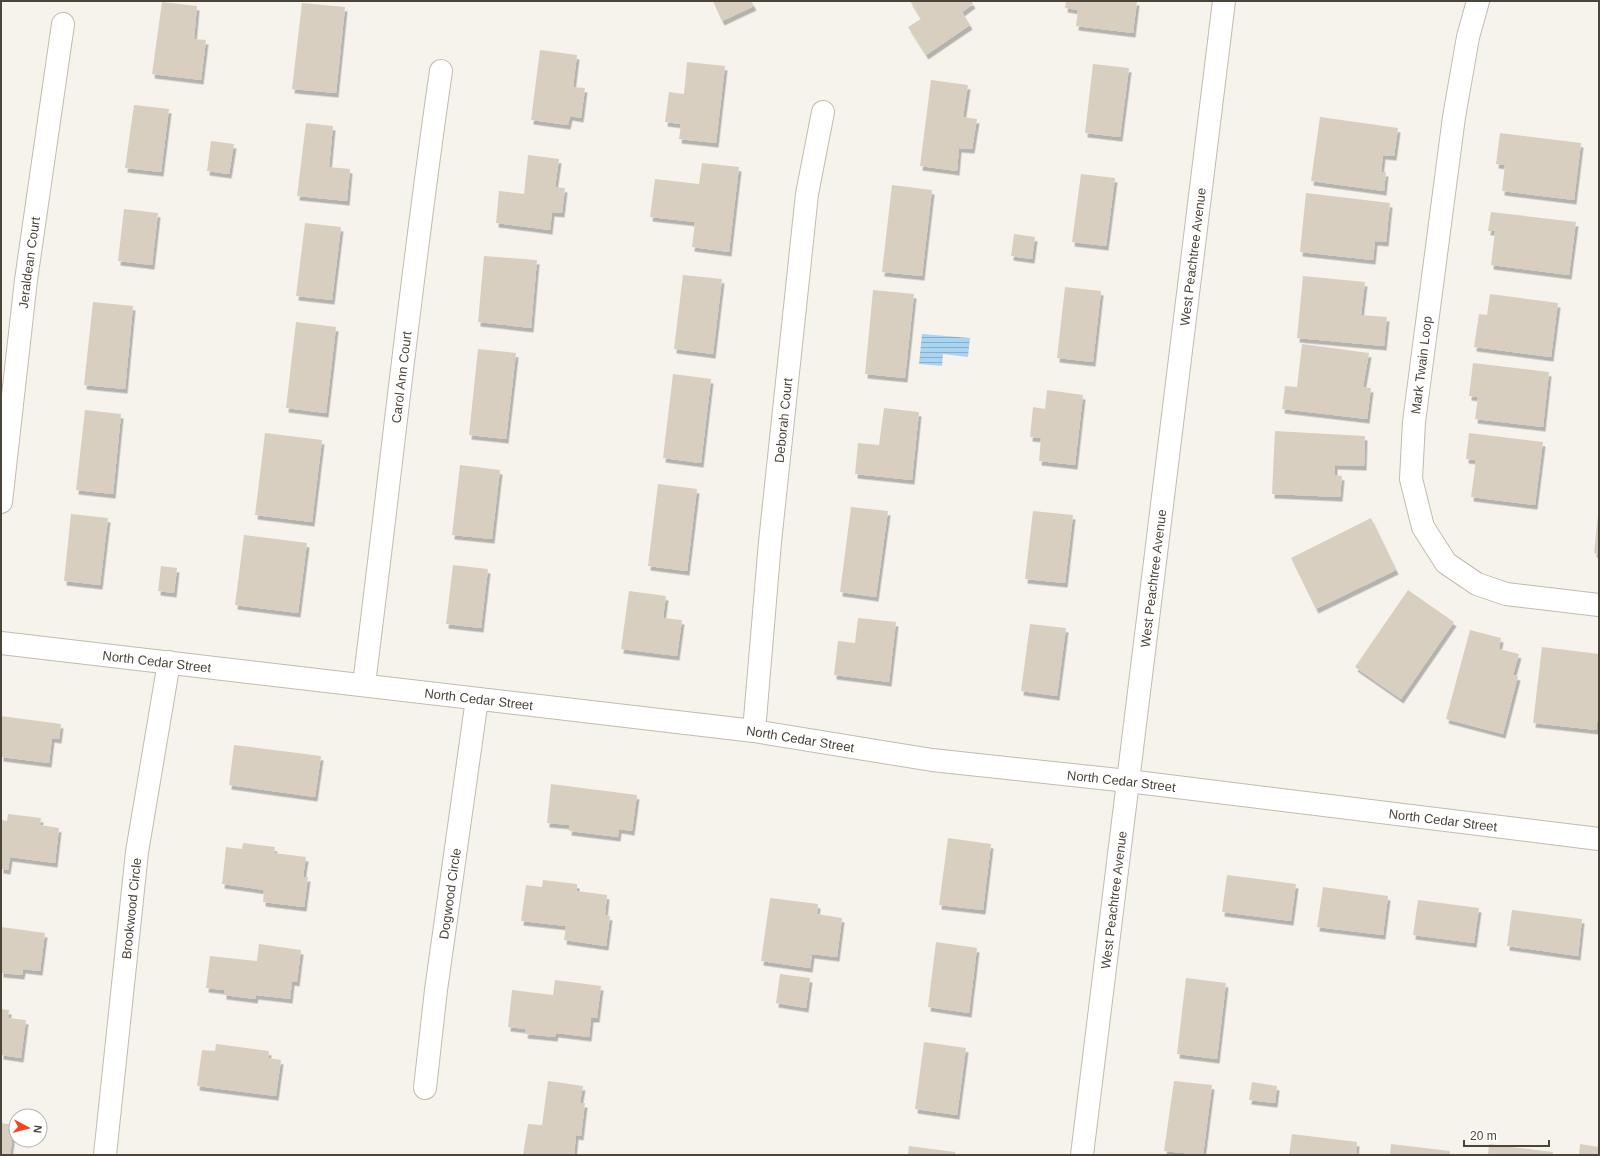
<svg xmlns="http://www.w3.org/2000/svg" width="1600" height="1156" font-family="Helvetica,sans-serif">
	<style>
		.water { fill: url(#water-rules) }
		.building { fill: #d8cfc1; filter: url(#shadow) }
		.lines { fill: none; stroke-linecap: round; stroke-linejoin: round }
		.minor-casing { stroke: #c2bbae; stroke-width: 24 }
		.minor { stroke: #fff; stroke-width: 22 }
		.labels { text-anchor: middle; stroke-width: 3; stroke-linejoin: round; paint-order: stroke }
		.street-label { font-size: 13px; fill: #4b4439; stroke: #fff }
	</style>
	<defs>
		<pattern id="water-rules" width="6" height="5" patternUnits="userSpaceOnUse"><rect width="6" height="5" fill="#a9d4f2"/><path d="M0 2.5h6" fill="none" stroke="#8caec5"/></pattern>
		<filter id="shadow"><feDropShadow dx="2.5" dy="4.5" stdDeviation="0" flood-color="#0004"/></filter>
	</defs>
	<rect width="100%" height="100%" fill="#f6f3ec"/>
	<!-- water -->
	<polygon class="water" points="922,334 970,338 968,357 943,354 942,366 919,364"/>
	<!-- building -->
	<g class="building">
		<polygon points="713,1 751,1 754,6 722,21"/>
		<polygon points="910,1 971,1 973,4 962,12 970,25 926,55 908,27 921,19"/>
		<polygon points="1066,1 1137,1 1133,33 1076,26 1078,10 1065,8"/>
		<polygon points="162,2 197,6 194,39 206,40 201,80 152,74"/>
		<polygon points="302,3 345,7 336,93 292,89"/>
		<polygon points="540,50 577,55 573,87 585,88 581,118 570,116 568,125 531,120"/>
		<polygon points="687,62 725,66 716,143 679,139 681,124 665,122 669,92 684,94"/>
		<polygon points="1093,64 1129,68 1120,137 1085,133"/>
		<polygon points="931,80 968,85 963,117 977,119 972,149 959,148 957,171 920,166"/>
		<polygon points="134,105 169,109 161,172 125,168"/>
		<polygon points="1320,117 1398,128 1394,156 1383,155 1381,172 1386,172 1384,191 1311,181"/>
		<polygon points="306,123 333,126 329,167 350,169 347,201 297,196"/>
		<polygon points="1500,133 1581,143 1574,200 1502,191 1505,165 1496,164"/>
		<polygon points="211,141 234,144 229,174 207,171"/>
		<polygon points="528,155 559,159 555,187 565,188 562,213 552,212 550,230 496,223 499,191 524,194"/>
		<polygon points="702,163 739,167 729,252 692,247 695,222 650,217 655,179 699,184"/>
		<polygon points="1081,174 1115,178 1106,246 1072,242"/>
		<polygon points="892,185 932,190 922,276 882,272"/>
		<polygon points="1306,193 1390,203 1386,242 1375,241 1373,260 1300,252"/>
		<polygon points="124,209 158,213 152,265 118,261"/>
		<polygon points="1491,212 1576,222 1569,275 1491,265 1495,231 1488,231"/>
		<polygon points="305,223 341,227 332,300 296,296"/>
		<polygon points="1014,234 1035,237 1032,259 1011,256"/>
		<polygon points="484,256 537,260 531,328 478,322"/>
		<polygon points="683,275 722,279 713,354 674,349"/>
		<polygon points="1303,276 1365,282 1361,315 1387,317 1384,346 1297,338"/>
		<polygon points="1065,287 1101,291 1093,362 1057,358"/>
		<polygon points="873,290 914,294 905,378 865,374"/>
		<polygon points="1490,294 1558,303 1551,357 1474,347 1479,314 1487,315"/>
		<polygon points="93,302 133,306 125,389 84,385"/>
		<polygon points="296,322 336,327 326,413 286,408"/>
		<polygon points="1302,344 1369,353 1363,387 1371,388 1367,419 1282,409 1285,386 1297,387"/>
		<polygon points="478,349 516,353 506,439 469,435"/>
		<polygon points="1473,363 1549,372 1543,427 1475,419 1478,397 1469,396"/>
		<polygon points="673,374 711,379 701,463 663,458"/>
		<polygon points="1047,390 1083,395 1075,465 1039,461 1041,438 1030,437 1033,407 1045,409"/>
		<polygon points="884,408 919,412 912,480 855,474 858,443 879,445"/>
		<polygon points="85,410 121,414 113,494 76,490"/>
		<polygon points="1275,431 1365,436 1364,466 1335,465 1335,475 1342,476 1340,497 1272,494"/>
		<polygon points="265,433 322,440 312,522 255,515"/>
		<polygon points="1469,433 1543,442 1535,505 1471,497 1476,460 1466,459"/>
		<polygon points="460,465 500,470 492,539 452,535"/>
		<polygon points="658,484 697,489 687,571 648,566"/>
		<polygon points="851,507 888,511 876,597 840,592"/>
		<polygon points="1033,511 1073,515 1065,583 1025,579"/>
		<polygon points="71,514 108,518 100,585 64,581"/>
		<polygon points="1598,515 1599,515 1599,554 1594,553"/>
		<polygon points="1371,518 1396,570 1316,609 1291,558"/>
		<polygon points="244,535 307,543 298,613 235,605"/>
		<polygon points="453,565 488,569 481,628 446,624"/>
		<polygon points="161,566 177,568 174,593 158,591"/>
		<polygon points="1408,590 1454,622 1401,699 1355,667"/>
		<polygon points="629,591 666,596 663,618 682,620 677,656 621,649"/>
		<polygon points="858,618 896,622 889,682 834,675 838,641 855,643"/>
		<polygon points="1030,624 1066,628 1057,696 1021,691"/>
		<polygon points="1470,630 1501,638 1499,649 1519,654 1513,675 1518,676 1503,734 1446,719"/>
		<polygon points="1542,647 1599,654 1599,707 1596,730 1533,723"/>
		<polygon points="1,716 61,724 59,739 52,738 49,763 1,757"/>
		<polygon points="234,745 321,756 315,797 229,785"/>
		<polygon points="551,784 637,795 632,831 619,829 618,837 569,831 570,825 547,823"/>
		<polygon points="8,814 41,818 40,825 59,828 55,863 10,857 8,870 1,869 1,820 7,821"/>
		<polygon points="948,838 991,844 983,910 939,905"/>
		<polygon points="243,843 275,847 274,853 306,857 303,877 308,877 304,907 263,902 264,890 222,884 226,847 242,849"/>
		<polygon points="1227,875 1296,884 1291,921 1222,912"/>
		<polygon points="543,880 577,884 577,891 607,895 605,915 610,916 606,946 564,940 566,926 521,921 526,885 542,887"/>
		<polygon points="1323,887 1388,896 1383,935 1317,927"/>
		<polygon points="770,898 818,904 817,914 842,918 837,957 812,954 810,968 761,961"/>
		<polygon points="1418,900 1479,908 1474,943 1413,935"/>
		<polygon points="1512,910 1582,919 1578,956 1507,946"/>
		<polygon points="1,927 45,933 40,971 23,969 22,975 1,973"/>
		<polygon points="936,942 977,948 969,1013 928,1007"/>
		<polygon points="259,944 301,950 297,982 292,981 290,999 256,995 255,999 224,995 224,990 206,988 210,956 257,961"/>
		<polygon points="780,974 810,978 806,1008 776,1003"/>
		<polygon points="1186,978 1226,983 1217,1059 1177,1054"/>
		<polygon points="555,980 601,986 597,1018 591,1018 589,1037 556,1033 555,1037 525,1034 526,1029 508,1027 512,990 553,995"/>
		<polygon points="1,1009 9,1010 8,1018 26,1020 21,1058 1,1055"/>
		<polygon points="924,1042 966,1048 957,1115 915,1109"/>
		<polygon points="216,1044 269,1051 268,1058 281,1060 276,1096 197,1086 202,1050 215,1051"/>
		<polygon points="548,1081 583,1086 580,1103 585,1103 581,1136 576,1135 574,1155 523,1155 528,1124 542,1125"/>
		<polygon points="1174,1081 1212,1085 1203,1155 1164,1151"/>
		<polygon points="1252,1082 1277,1086 1275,1103 1249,1100"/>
		<polygon points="1,1123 14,1125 10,1155 1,1155"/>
		<polygon points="1292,1134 1357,1142 1356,1155 1289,1155"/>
		<polygon points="1391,1144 1450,1151 1450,1155 1390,1155"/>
		<polygon points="1489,1144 1553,1152 1552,1155 1488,1155"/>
		<polygon points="1580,1144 1599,1147 1599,1155 1579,1155"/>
		<polygon points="909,1146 955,1152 955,1155 908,1155"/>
	</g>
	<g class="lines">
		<!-- minor casing -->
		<g class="minor-casing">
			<g id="minor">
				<polyline points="1478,1 1468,37 1454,117 1414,422 1411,479 1423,527 1446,563 1477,584 1506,594 1599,605"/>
				<path id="s1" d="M1 502 26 280 63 24"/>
				<path id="s2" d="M1 643 754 731 932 760 1128 781 1599 839"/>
				<path id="s3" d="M364 684C390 480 411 275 441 71"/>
				<path id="s4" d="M754 731 770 542 807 194 823 112"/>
				<path id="s5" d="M425 1088 436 990 477 699"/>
				<path id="s6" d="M105 1155 137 852 169 662"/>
				<path id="s7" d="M1082 1155 1224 1"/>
			</g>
		</g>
		<!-- minor -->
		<use href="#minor" class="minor"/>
	</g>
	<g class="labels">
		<!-- street labels -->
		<g class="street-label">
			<text dy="5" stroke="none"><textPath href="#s7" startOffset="905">West Peachtree Avenue</textPath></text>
			<text dy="5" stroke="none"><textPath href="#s1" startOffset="241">Jeraldean Court</textPath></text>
			<text transform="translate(1421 365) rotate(-83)" y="5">Mark Twain Loop</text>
			<text dy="5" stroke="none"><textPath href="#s3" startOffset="309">Carol Ann Court</textPath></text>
			<text dy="5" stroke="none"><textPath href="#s4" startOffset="312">Deborah Court</textPath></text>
			<text dy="5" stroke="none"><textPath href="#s7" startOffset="581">West Peachtree Avenue</textPath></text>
			<text dy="5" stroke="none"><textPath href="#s2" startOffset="157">North Cedar Street</textPath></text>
			<text dy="5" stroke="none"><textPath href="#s2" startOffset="481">North Cedar Street</textPath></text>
			<text dy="5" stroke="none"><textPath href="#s2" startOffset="805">North Cedar Street</textPath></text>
			<text dy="5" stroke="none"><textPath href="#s2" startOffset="1129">North Cedar Street</textPath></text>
			<text dy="5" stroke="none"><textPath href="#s2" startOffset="1453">North Cedar Street</textPath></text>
			<text dy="5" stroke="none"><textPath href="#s5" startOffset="196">Dogwood Circle</textPath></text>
			<text dy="5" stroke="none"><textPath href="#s7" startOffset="257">West Peachtree Avenue</textPath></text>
			<text dy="5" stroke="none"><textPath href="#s6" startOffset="248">Brookwood Circle</textPath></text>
		</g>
	</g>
	<!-- border -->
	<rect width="1600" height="1156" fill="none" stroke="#4b4439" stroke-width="4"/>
	<!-- north arrow -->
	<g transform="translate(28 1128) rotate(97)"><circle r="19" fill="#ffffff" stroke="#b7b4b0"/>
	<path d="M0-3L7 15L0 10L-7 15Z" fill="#fc3f1d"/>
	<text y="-6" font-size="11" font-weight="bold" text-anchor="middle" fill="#4b4439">N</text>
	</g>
	<!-- scale -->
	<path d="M1464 1140v6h85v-6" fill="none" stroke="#4b4439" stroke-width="2"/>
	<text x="1470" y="1140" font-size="12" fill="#4b4439" stroke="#ffffff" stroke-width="3" paint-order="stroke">20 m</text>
</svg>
